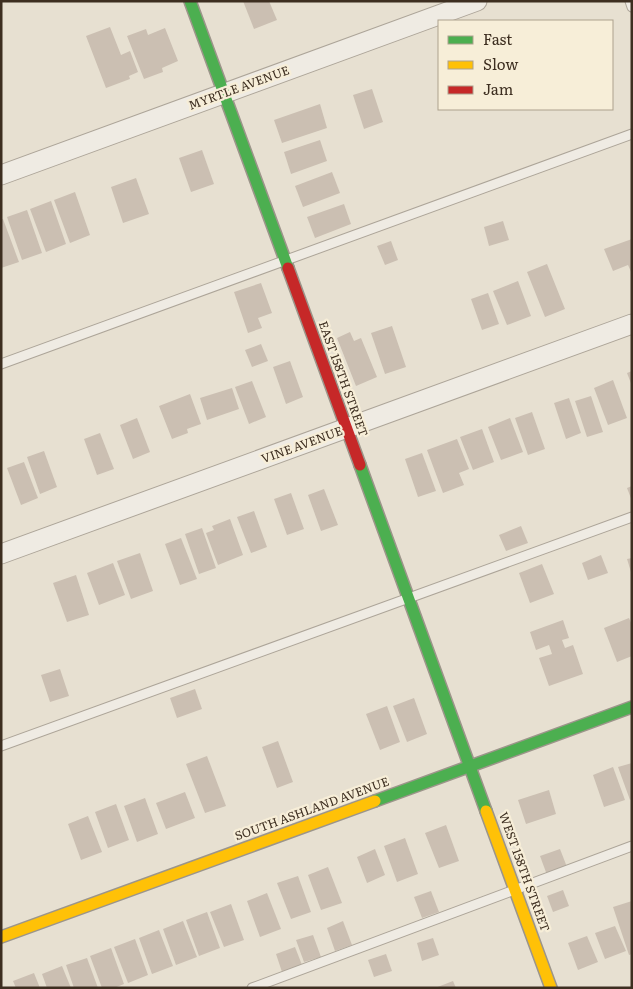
<svg xmlns="http://www.w3.org/2000/svg" width="633" height="989" font-family="Literata,serif">
	<style>
		.building { fill: #cbbfb2 }
		.lines { fill: none; stroke-linecap: round; stroke-linejoin: round }
		.lane-casing { stroke: #ada599; stroke-width: 11 }
		.street-casing { stroke: #ada599; stroke-width: 21 }
		.fast-casing { stroke: #9c958a; stroke-width: 14 }
		.slow-casing { stroke: #9c958a; stroke-width: 14 }
		.jam-casing { stroke: #9c958a; stroke-width: 14 }
		.lane { stroke: #efebe3; stroke-width: 9 }
		.street { stroke: #efebe3; stroke-width: 19 }
		.fast { stroke: #4caf50; stroke-width: 11 }
		.slow { stroke: #ffc107; stroke-width: 11 }
		.jam { stroke: #c62828; stroke-width: 11 }
		.labels { text-anchor: middle; stroke-width: 4.5; stroke-linejoin: round; paint-order: stroke }
		.street-label { font-size: 12px; fill: #3d2e20; stroke: #f7eed8 }
	</style>
	<rect width="100%" height="100%" fill="#e7e0d1"/>
	<!-- building -->
	<g class="building">
		<polygon points="243,1 269,1 277,20 254,29"/>
		<polygon points="110,27 121,55 130,51 138,72 129,76 130,79 106,88 86,36"/>
		<polygon points="165,28 178,61 162,68 163,72 144,79 127,36 146,29 148,35"/>
		<polygon points="372,89 383,122 364,129 353,95"/>
		<polygon points="320,104 327,128 282,143 274,120"/>
		<polygon points="320,140 327,161 291,174 284,152"/>
		<polygon points="202,150 214,184 191,192 179,158"/>
		<polygon points="332,172 340,193 303,207 295,186"/>
		<polygon points="136,178 149,214 123,223 111,187"/>
		<polygon points="75,192 90,235 70,243 54,200"/>
		<polygon points="51,201 66,244 46,252 30,209"/>
		<polygon points="344,204 351,224 315,238 307,217"/>
		<polygon points="27,210 42,253 22,260 7,217"/>
		<polygon points="1,219 3,219 19,262 1,268"/>
		<polygon points="503,221 509,240 489,246 484,227"/>
		<polygon points="632,239 632,274 628,265 613,271 604,249"/>
		<polygon points="391,241 398,260 385,265 377,246"/>
		<polygon points="547,264 565,309 545,317 527,272"/>
		<polygon points="518,281 531,316 507,325 493,291"/>
		<polygon points="261,283 272,313 258,318 262,328 248,333 234,292"/>
		<polygon points="488,293 499,324 482,330 471,299"/>
		<polygon points="392,326 406,367 385,374 371,333"/>
		<polygon points="350,332 354,341 361,338 377,377 356,386 337,338"/>
		<polygon points="261,344 268,361 252,367 245,350"/>
		<polygon points="290,361 303,397 286,404 273,367"/>
		<polygon points="632,371 632,386 627,373"/>
		<polygon points="613,380 627,418 608,425 594,388"/>
		<polygon points="252,381 266,417 249,424 235,387"/>
		<polygon points="232,388 239,409 207,420 200,398"/>
		<polygon points="190,394 201,424 187,429 188,433 172,439 159,406"/>
		<polygon points="591,396 603,432 587,437 575,401"/>
		<polygon points="569,398 581,433 566,439 554,403"/>
		<polygon points="532,412 545,449 528,455 515,418"/>
		<polygon points="137,418 150,452 133,459 120,425"/>
		<polygon points="510,418 523,452 501,460 488,427"/>
		<polygon points="482,429 494,462 473,470 460,437"/>
		<polygon points="100,433 114,469 97,475 84,439"/>
		<polygon points="457,439 469,469 459,473 464,485 443,493 427,450"/>
		<polygon points="44,451 57,487 40,494 27,457"/>
		<polygon points="422,453 436,491 418,497 405,459"/>
		<polygon points="24,462 38,498 21,505 7,468"/>
		<polygon points="632,486 632,501 627,488"/>
		<polygon points="324,489 338,525 321,531 308,495"/>
		<polygon points="291,493 304,529 287,535 274,499"/>
		<polygon points="254,511 267,547 251,553 237,517"/>
		<polygon points="230,519 243,555 218,565 206,533 214,530 212,526"/>
		<polygon points="521,526 528,543 506,551 499,535"/>
		<polygon points="202,528 216,568 199,574 185,534"/>
		<polygon points="181,538 197,579 180,585 165,544"/>
		<polygon points="140,553 153,591 131,599 117,561"/>
		<polygon points="601,555 608,573 588,580 582,563"/>
		<polygon points="632,558 632,572 631,572 627,559"/>
		<polygon points="113,563 125,595 99,605 87,573"/>
		<polygon points="542,564 554,594 530,603 519,573"/>
		<polygon points="76,575 89,615 67,622 53,583"/>
		<polygon points="629,618 632,625 632,656 617,662 604,628"/>
		<polygon points="563,620 569,638 562,640 565,648 573,645 583,674 549,686 539,658 552,654 549,645 536,650 530,632"/>
		<polygon points="60,669 69,696 50,702 41,675"/>
		<polygon points="195,689 202,709 177,718 170,698"/>
		<polygon points="414,698 427,734 407,742 393,706"/>
		<polygon points="387,706 400,742 380,750 366,714"/>
		<polygon points="278,741 293,782 277,788 262,747"/>
		<polygon points="207,756 226,806 205,813 186,764"/>
		<polygon points="632,763 632,799 630,800 618,767"/>
		<polygon points="613,767 625,800 604,807 593,775"/>
		<polygon points="549,790 556,814 526,824 518,800"/>
		<polygon points="185,792 195,818 166,829 156,803"/>
		<polygon points="145,798 158,834 137,842 124,806"/>
		<polygon points="116,804 129,840 108,848 95,812"/>
		<polygon points="88,816 102,852 81,860 68,824"/>
		<polygon points="446,825 459,861 439,868 425,833"/>
		<polygon points="405,838 418,874 397,882 384,846"/>
		<polygon points="375,849 385,875 367,883 357,857"/>
		<polygon points="560,849 567,867 547,875 540,856"/>
		<polygon points="328,867 342,903 321,910 308,875"/>
		<polygon points="298,876 311,912 291,919 277,883"/>
		<polygon points="563,890 569,906 553,912 547,896"/>
		<polygon points="431,891 439,912 422,918 414,897"/>
		<polygon points="267,893 281,929 260,937 247,901"/>
		<polygon points="632,901 632,954 629,955 613,907"/>
		<polygon points="231,904 244,940 224,947 210,912"/>
		<polygon points="207,912 220,948 199,956 186,920"/>
		<polygon points="183,921 197,957 176,965 163,929"/>
		<polygon points="343,921 352,945 335,951 327,928"/>
		<polygon points="615,926 626,951 605,959 595,933"/>
		<polygon points="159,930 173,966 152,974 139,938"/>
		<polygon points="313,935 321,957 304,962 296,940"/>
		<polygon points="587,936 598,962 578,970 568,943"/>
		<polygon points="433,938 439,955 422,961 417,943"/>
		<polygon points="135,939 148,975 128,983 114,947"/>
		<polygon points="295,947 302,965 282,972 276,954"/>
		<polygon points="111,948 124,984 114,988 102,988 90,956"/>
		<polygon points="386,954 392,971 374,977 368,960"/>
		<polygon points="87,958 98,988 74,988 66,965"/>
		<polygon points="62,966 71,988 47,988 42,974"/>
		<polygon points="34,973 40,988 16,988 13,981"/>
		<polygon points="453,981 456,988 435,988"/>
	</g>
	<g class="lines">
		<!-- lane casing -->
		<g class="lane-casing">
			<g id="lane">
				<polyline points="630,1 632,7"/>
				<polyline points="1,364 632,134"/>
				<polyline points="1,746 632,517"/>
				<polyline points="252,988 632,846"/>
			</g>
		</g>
		<!-- street casing -->
		<g class="street-casing">
			<g id="street">
				<polyline points="1,175 477,1"/>
				<polyline points="1,554 632,324"/>
			</g>
		</g>
		<!-- fast casing -->
		<g class="fast-casing">
			<g id="fast">
				<polyline points="190,1 288,268"/>
				<polyline points="360,465 486,811"/>
				<polyline points="375,801 632,707"/>
			</g>
		</g>
		<!-- slow casing -->
		<g class="slow-casing">
			<g id="slow">
				<polyline points="486,811 551,988"/>
				<polyline points="1,937 375,801"/>
			</g>
		</g>
		<!-- jam casing -->
		<g class="jam-casing">
			<polyline id="jam" points="288,268 360,465"/>
		</g>
		<!-- lane -->
		<use href="#lane" class="lane"/>
		<!-- street -->
		<use href="#street" class="street"/>
		<!-- fast -->
		<use href="#fast" class="fast"/>
		<!-- slow -->
		<use href="#slow" class="slow"/>
		<!-- jam -->
		<use href="#jam" class="jam"/>
	</g>
	<g class="labels">
		<!-- street labels -->
		<g class="street-label">
			<text transform="translate(239 88) rotate(-20)" y="4">MYRTLE AVENUE</text>
			<text transform="translate(343 379) rotate(70)" y="4">EAST 158TH STREET</text>
			<text transform="translate(302 445) rotate(-20)" y="4">VINE AVENUE</text>
			<text transform="translate(312 809) rotate(-20)" y="4">SOUTH ASHLAND AVENUE</text>
			<text transform="translate(524 872) rotate(70)" y="4">WEST 158TH STREET</text>
		</g>
	</g>
	<!-- border -->
	<rect width="633" height="989" fill="none" stroke="#3d2e20" stroke-width="5"/>
	<!-- legend -->
	<rect x="438" y="20" width="175" height="90" fill="#f7eed8" stroke="#ada18e"/>
	<rect x="448" y="36" width="25" height="8" fill="#4caf50" stroke="#ada18e"/>
	<text x="483" y="45" font-size="15" fill="#3d2e20">Fast</text>
	<rect x="448" y="61" width="25" height="8" fill="#ffc107" stroke="#ada18e"/>
	<text x="483" y="70" font-size="15" fill="#3d2e20">Slow</text>
	<rect x="448" y="86" width="25" height="8" fill="#c62828" stroke="#ada18e"/>
	<text x="483" y="95" font-size="15" fill="#3d2e20">Jam</text>
</svg>
